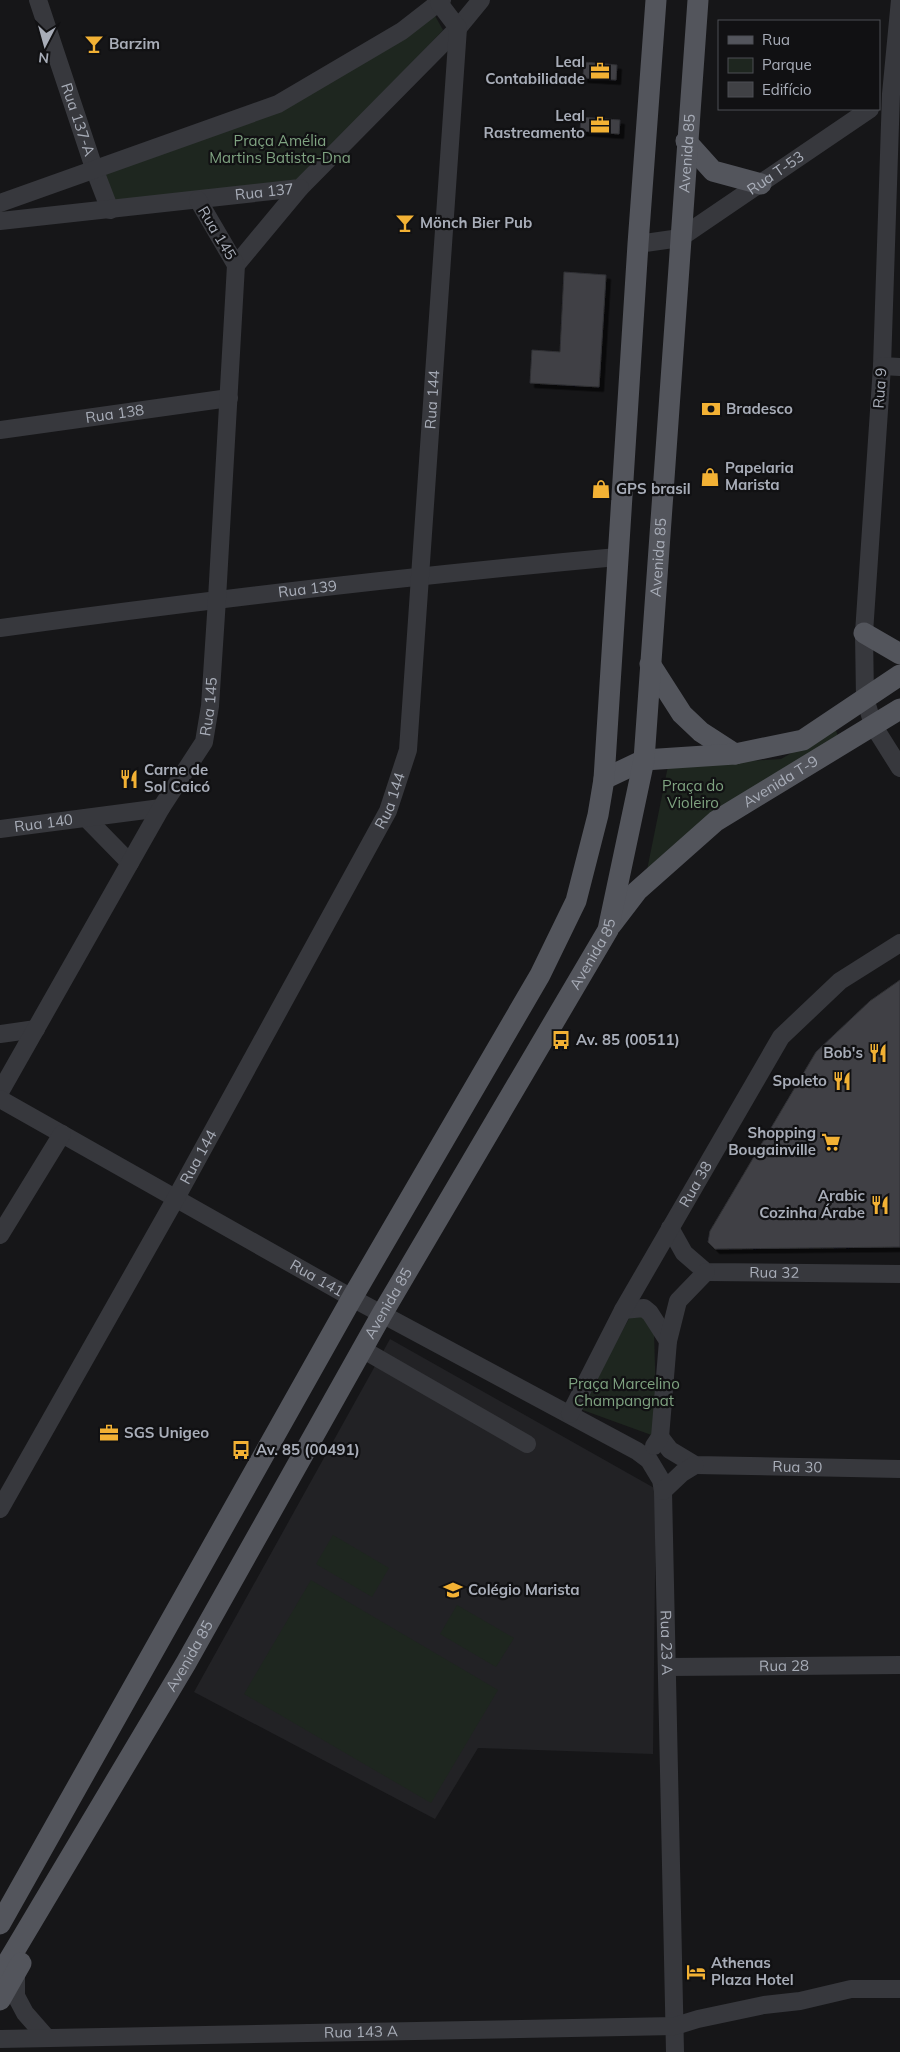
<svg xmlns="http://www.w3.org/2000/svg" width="900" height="2052" font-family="Mulish,sans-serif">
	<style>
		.built { fill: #222225 }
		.green { fill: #1e261f }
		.building { fill: #404145; stroke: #303034; filter: url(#shadow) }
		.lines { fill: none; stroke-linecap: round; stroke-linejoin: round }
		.minor { stroke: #37383d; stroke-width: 18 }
		.major { stroke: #53555c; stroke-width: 21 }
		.labels { text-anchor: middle; stroke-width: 4.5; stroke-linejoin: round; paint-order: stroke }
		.poi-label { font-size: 15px; font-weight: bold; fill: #a8adb8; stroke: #111113; text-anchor: start }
		.street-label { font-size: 15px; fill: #a8adb8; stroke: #111113 }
		.park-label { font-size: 15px; fill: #7fa381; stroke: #111113 }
	</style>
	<defs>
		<filter id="shadow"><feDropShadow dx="4.5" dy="4.5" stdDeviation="0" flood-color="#0009"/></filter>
	</defs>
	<rect width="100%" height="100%" fill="#161618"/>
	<!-- built -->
	<polygon class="built" points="390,1339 656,1489 653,1754 478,1748 435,1819 194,1692"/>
	<!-- green -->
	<g class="green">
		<polygon points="434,14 443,30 299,184 110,206 105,174 287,108"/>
		<polygon points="835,728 838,736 646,875 668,766 781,759"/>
		<polygon points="632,1313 644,1313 654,1332 657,1437 580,1409"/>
		<polygon points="333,1535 389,1568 372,1597 316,1564"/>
		<polygon points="311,1580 498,1690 431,1803 244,1694"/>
		<polygon points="457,1605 514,1638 496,1667 440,1634"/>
	</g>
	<!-- building -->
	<g class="building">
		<polygon points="584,62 617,65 616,80 583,78"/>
		<polygon points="581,117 620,120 619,134 580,131"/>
		<polygon points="564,272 606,275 599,387 530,383 532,350 560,352"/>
		<polygon points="900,980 900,1247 715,1249 708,1242 710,1231 816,1052 870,1001"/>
	</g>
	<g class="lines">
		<!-- minor -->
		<g class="minor">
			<path id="s1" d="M38 0 95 171 110 210"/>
			<polyline points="900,0 891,94 882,366 864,633 865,698 873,725 900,768"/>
			<polyline points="0,203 278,104 402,31 442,0"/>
			<path id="s2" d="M0 221 300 188 458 28 481 0"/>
			<path id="s3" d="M638 244 680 238 870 109"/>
			<polyline points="236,265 300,188"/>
			<polyline points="882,366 900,367"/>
			<path id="s4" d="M0 430 229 398"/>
			<path id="s5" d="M0 628C205 600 410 576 617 557"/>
			<polyline points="86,818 130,863"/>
			<path id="s6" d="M0 829 161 808"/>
			<polyline points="0,1034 36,1029"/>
			<path id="s7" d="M0 1092 161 808 204 742 210 706 217 599 236 265 198 200"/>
			<path id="s8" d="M0 1099 352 1298 637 1451 649 1460 661 1480 663 1491 675 2052"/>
			<path id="s9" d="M670 1228 684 1253 706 1272 900 1274"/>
			<polyline points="0,1235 62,1134"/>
			<polyline points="623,1310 644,1308 650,1313 668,1341"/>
			<polyline points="362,1349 527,1444"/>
			<path id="s10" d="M570 1414 623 1310 781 1037 840 981 900 943"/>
			<path id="s11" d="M660 1437 670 1450 695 1465 900 1469"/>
			<polyline points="654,1446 660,1437 668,1341 678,1301 706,1272"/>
			<polyline points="663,1491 682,1473 695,1465"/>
			<path id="s12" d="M0 1509 176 1198 388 811 408 750 458 28 439 3"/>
			<path id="s13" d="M668 1667 900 1665"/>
			<polyline points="16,1971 16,1996 25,2013 46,2037"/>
			<path id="s14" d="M0 2039 675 2026 698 2019 764 2005 800 2001 851 1989H900"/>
		</g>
		<!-- major -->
		<g class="major">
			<polyline points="686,141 713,171 761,184"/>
			<polyline points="864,633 900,654"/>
			<polyline points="650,664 682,714 701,732 735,754"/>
			<polyline points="604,779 644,760 735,754 803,740 900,675"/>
			<path id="s15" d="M611 925 637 891 716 821 900 709"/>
			<polyline points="0,1924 352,1298 540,975 576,901 598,815 604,779 638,244 656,0"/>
			<path id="s16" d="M0 1975 186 1663 382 1314 608 930 644 760 698 0"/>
			<polyline points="0,2000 21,1963"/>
		</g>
	</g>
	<!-- icons -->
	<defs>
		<g id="bar-bare" transform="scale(1.5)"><path d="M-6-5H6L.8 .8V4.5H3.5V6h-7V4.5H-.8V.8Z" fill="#f2b134" stroke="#111113" stroke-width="2.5" paint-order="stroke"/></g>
		<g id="office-bare" transform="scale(1.5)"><path d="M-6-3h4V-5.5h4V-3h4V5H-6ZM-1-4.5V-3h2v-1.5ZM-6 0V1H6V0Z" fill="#f2b134" stroke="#111113" stroke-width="2.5" paint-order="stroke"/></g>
		<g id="bank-bare" transform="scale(1.5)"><path d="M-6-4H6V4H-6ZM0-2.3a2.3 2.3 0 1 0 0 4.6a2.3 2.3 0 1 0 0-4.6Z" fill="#f2b134" stroke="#111113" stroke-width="2.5" paint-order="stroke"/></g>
		<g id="shop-bare" transform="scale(1.5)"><path d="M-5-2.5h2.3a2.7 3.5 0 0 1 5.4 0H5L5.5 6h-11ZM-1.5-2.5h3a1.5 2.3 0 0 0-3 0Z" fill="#f2b134" stroke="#111113" stroke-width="2.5" paint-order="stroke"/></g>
		<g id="restaurant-bare" transform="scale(1.5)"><path d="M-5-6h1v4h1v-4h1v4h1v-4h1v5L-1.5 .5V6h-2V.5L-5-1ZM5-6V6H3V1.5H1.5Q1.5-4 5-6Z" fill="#f2b134" stroke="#111113" stroke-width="2.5" paint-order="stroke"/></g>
		<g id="bus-bare" transform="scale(1.5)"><path d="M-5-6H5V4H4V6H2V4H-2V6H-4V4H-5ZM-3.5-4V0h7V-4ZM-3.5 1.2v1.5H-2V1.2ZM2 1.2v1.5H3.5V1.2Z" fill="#f2b134" stroke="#111113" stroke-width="2.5" paint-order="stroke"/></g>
		<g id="supermarket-bare" transform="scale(1.5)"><path d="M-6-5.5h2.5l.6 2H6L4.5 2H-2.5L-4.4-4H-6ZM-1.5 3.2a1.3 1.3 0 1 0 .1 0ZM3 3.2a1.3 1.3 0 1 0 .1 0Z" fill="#f2b134" stroke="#111113" stroke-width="2.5" paint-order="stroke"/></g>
		<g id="school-bare" transform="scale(1.5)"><path d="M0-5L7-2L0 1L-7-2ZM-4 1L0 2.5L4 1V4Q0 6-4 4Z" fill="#f2b134" stroke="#111113" stroke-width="2.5" paint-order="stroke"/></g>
		<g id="hotel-bare" transform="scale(1.5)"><path d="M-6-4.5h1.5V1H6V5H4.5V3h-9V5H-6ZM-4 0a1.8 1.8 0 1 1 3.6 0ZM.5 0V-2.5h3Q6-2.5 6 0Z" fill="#f2b134" stroke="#111113" stroke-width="2.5" paint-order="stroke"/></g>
	</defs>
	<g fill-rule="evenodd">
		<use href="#bar-bare" x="94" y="44"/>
		<use href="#office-bare" x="600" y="71"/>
		<use href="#office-bare" x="600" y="125"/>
		<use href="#bar-bare" x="405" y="223"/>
		<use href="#bank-bare" x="711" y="409"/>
		<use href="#shop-bare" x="710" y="477"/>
		<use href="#shop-bare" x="601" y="489"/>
		<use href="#restaurant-bare" x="129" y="779"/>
		<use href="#bus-bare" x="561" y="1040"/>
		<use href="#restaurant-bare" x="878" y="1053"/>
		<use href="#restaurant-bare" x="842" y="1081"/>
		<use href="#supermarket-bare" x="831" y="1142"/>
		<use href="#restaurant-bare" x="880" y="1205"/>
		<use href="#office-bare" x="109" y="1433"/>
		<use href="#bus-bare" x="241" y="1450"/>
		<use href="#school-bare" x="453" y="1590"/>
		<use href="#hotel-bare" x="696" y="1972"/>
	</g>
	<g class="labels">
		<!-- poi labels -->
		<g class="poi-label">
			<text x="109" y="49">Barzim</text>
			<text x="585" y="67" text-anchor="end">Leal<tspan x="585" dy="17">Contabilidade</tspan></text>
			<text x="585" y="121" text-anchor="end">Leal<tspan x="585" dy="17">Rastreamento</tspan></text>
			<text x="420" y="228">Mönch Bier Pub</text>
			<text x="726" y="414">Bradesco</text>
			<text x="725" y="473">Papelaria<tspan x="725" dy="17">Marista</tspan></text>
			<text x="616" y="494">GPS brasil</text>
			<text x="144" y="775">Carne de<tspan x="144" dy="17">Sol Caicó</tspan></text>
			<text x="576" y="1045">Av. 85 (00511)</text>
			<text x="863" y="1058" text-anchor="end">Bob's</text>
			<text x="827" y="1086" text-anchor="end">Spoleto</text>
			<text x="816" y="1138" text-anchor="end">Shopping<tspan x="816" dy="17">Bougainville</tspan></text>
			<text x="865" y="1201" text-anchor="end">Arabic<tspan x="865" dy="17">Cozinha Árabe</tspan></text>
			<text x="124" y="1438">SGS Unigeo</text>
			<text x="256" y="1455">Av. 85 (00491)</text>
			<text x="468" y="1595">Colégio Marista</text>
			<text x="711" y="1968">Athenas<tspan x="711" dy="17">Plaza Hotel</tspan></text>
		</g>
		<!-- street labels -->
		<g class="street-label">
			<text dy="5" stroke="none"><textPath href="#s1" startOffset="126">Rua 137-A</textPath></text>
			<text dy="5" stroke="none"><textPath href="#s16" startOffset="1991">Avenida 85</textPath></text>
			<text dy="5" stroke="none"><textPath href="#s3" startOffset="158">Rua T-53</textPath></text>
			<text dy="5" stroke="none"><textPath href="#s2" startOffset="266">Rua 137</textPath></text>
			<text transform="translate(217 233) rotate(59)" y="5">Rua 145</text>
			<text transform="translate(880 388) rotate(-86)" y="5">Rua 9</text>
			<text dy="5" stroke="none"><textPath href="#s12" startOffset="1214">Rua 144</textPath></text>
			<text dy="5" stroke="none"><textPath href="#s4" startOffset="116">Rua 138</textPath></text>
			<text dy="5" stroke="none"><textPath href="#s16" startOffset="1586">Avenida 85</textPath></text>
			<text dy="5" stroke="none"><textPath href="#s5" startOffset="310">Rua 139</textPath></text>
			<text dy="5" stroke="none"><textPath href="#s7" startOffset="441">Rua 145</textPath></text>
			<text dy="5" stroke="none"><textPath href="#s15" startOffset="224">Avenida T-9</textPath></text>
			<text dy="5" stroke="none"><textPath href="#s12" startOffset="809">Rua 144</textPath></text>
			<text dy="5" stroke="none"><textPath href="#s6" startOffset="44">Rua 140</textPath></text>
			<text dy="5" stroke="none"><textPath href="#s16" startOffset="1181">Avenida 85</textPath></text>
			<text dy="5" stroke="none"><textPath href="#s12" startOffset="404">Rua 144</textPath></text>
			<text dy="5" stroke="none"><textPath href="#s10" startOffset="262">Rua 38</textPath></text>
			<text dy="5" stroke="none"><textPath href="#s9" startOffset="126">Rua 32</textPath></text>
			<text dy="5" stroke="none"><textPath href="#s8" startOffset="364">Rua 141</textPath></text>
			<text dy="5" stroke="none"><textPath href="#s16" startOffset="776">Avenida 85</textPath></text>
			<text dy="5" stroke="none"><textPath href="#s11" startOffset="148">Rua 30</textPath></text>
			<text dy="5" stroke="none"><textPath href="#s8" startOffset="929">Rua 23 A</textPath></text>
			<text dy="5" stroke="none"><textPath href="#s16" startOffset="371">Avenida 85</textPath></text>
			<text dy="5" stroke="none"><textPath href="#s13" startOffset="116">Rua 28</textPath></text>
			<text dy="5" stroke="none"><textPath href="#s14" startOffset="361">Rua 143 A</textPath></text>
		</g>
		<!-- park labels -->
		<g class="park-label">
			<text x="280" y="146">Praça Amélia<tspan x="280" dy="17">Martins Batista-Dna</tspan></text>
			<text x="693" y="791">Praça do<tspan x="693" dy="17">Violeiro</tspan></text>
			<text x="624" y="1389">Praça Marcelino<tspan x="624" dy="17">Champangnat</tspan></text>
		</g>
	</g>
	<!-- legend -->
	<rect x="718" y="20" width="162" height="90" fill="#111113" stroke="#4d4f55"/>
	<rect x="728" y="36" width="25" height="8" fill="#53555c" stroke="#4d4f55"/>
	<text x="762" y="45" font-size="15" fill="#a8adb8">Rua</text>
	<rect x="728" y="58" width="25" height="15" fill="#1e261f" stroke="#4d4f55"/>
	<text x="762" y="70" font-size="15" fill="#a8adb8">Parque</text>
	<rect x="728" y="82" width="25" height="15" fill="#404145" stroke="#4d4f55"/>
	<text x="762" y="95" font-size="15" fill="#a8adb8">Edifício</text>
	<!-- north arrow -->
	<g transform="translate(45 45) rotate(186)" stroke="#111113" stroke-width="4" paint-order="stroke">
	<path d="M0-4L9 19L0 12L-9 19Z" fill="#a8adb8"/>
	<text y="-8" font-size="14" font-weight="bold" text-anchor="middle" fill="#a8adb8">N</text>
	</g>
</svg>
